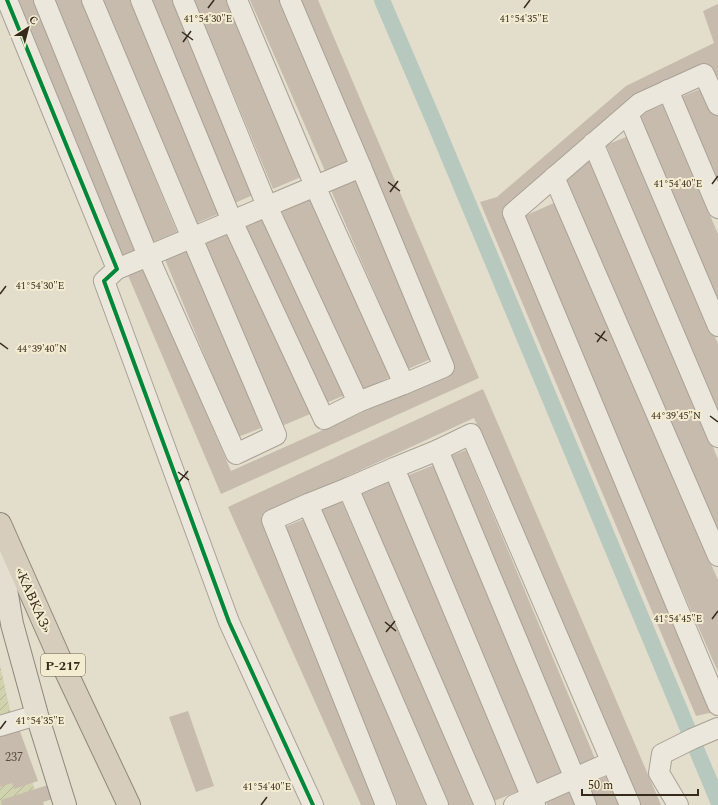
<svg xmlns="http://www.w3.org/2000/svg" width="718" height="805" font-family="Spectral,serif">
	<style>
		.garden { fill: url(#garden-furrows) }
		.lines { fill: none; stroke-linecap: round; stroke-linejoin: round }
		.canal { stroke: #b7c8bf; stroke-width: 16 }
		.building { fill: #c6bbad }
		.minor-casing { stroke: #a8a295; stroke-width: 22 }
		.major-casing { stroke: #8e877c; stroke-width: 24 }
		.highway-casing { stroke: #8e877c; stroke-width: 24 }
		.minor { stroke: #ece7dd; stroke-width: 20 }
		.major { stroke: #e3decf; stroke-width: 22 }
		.highway { stroke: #d6cdbc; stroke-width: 22 }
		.cycleway-casing { stroke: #f4ecd1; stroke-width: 6 }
		.cycleway { stroke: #00873e; stroke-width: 4 }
		.ticks { fill: none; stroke: #362a1d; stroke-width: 1.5 }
		.labels { text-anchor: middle; stroke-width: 4; stroke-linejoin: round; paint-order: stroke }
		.number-label { font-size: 12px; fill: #5a4e41 }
		.shield { fill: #f4ecd1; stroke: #6f6453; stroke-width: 1 }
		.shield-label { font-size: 13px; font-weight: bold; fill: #362a1d }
		.street-label { font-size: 14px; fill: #362a1d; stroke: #f4ecd1 }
		.ticks-label { font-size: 10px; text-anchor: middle; fill: #362a1d; stroke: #f4ecd1; stroke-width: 4; stroke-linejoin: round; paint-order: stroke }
	</style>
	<defs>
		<pattern id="garden-furrows" width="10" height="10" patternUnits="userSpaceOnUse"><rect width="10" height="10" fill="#d1d3ae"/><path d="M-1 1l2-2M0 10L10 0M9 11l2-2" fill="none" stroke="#b4b595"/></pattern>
	</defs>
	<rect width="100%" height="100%" fill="#e3ddcc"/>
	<!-- garden -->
	<polygon class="garden" points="0,665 14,728 40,805 0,805"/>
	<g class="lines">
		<!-- canal -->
		<polyline class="canal" points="382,0 433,119 718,801"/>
	</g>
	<!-- building -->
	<g class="building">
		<polygon points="16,0 37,0 138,256 125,261"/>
		<polygon points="51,0 82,0 177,232 150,243"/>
		<polygon points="99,0 130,0 218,214 192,225"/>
		<polygon points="145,0 173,0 253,195 230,205"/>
		<polygon points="194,0 227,0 301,177 273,189"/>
		<polygon points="250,0 283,0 352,159 325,171"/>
		<polygon points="297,0 318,0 479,378 221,494 127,273 142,265 231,471 453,372"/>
		<polygon points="718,4 718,88 707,64 694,68 636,96 502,210 714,712 696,716 480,202 497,197 626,86 714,43 703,11"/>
		<polygon points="707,86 718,113 718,186 681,97"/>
		<polygon points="663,105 718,234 718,310 635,117"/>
		<polygon points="631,135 718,344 718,415 606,145"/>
		<polygon points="592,158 718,459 718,542 562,171"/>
		<polygon points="355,178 433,358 408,369 330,188"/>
		<polygon points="310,197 390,377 362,390 281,210"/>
		<polygon points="554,203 718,580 718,672 520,218"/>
		<polygon points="262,216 345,395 326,403 244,225"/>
		<polygon points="230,231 310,414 282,426 203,243"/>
		<polygon points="188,248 261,428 238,437 164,257"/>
		<polygon points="483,389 661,805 640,805 474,418 261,516 382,805 361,805 228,507"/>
		<polygon points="466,450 596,761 581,767 451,456"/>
		<polygon points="434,465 565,776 534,789 404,477"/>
		<polygon points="388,481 521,790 494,801 361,492"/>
		<polygon points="341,500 476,805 448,805 317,510"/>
		<polygon points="304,519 426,805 398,805 280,529"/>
		<polygon points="188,711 214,786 196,792 169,717"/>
		<polygon points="18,726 38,781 14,789 12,783 0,787 0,732"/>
		<polygon points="607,776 620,805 596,805 587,785"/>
		<polygon points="51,784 56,798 43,802 44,805 2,805 1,800"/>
		<polygon points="571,788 579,805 547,805 545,799"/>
	</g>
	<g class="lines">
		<!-- minor casing -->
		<g class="minor-casing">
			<g id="minor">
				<polyline points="7,0 117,269"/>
				<polyline points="44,0 148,256 236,454 276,435 192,238 92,0"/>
				<polyline points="141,0 232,221 324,419 358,402"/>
				<polyline points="183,0 267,206 358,402 404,384"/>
				<polyline points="237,0 315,186 404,384 444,367 361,167 117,269 104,281 229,622 313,805"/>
				<polyline points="290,0 361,167"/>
				<polyline points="668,90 718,208"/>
				<polyline points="718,105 704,74 640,103 513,213 718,705"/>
				<polyline points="628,114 718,326"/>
				<polyline points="593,143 718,437"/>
				<polyline points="554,177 718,556"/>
				<polyline points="438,450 586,805"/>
				<polyline points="394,468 438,450 471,434 630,805"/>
				<polyline points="348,488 394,468 535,805"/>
				<polyline points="308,504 348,488 485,805"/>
				<polyline points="0,726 37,715"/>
				<polyline points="386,805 272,520 308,504 438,805"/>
				<polyline points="514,805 611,762"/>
				<polyline points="678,805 659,773 662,754 692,739 718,728"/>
			</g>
		</g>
		<!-- major casing -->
		<g class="major-casing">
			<polyline id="major" points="0,554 12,624 37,715 65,805"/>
		</g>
		<!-- highway casing -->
		<g class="highway-casing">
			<polyline id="highway" points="0,524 60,659 129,805"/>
		</g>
		<!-- minor -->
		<use href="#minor" class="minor"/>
		<!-- major -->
		<use href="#major" class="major"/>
		<!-- highway -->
		<use href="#highway" class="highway"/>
		<!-- cycleway casing -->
		<g class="cycleway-casing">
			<polyline id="cycleway" points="7,0 117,269 104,281 229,622 313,805"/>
		</g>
		<!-- cycleway -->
		<use href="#cycleway" class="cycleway"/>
	</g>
	<!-- ticks -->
	<path class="ticks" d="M208 8 214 0M524 8 530 0M182 32 193 40M183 42 191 31M388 182 400 191M712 184 718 176M390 192 398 181M0 294 6 286M595 333 607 341M597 342 605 331M0 343 8 349M710 416 718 422M178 472 189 480M179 482 188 471M712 619 718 611M385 622 396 631M386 632 395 621M0 729 6 721M261 805 267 797"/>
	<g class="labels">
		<!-- number labels -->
		<g class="number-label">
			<text x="14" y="761">237</text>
		</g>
		<!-- shield labels -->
		<rect class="shield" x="41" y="654" width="44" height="22" rx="3"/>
		<g class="shield-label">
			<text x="63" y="670">Р-217</text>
		</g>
		<!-- street labels -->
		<g class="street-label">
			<text transform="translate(34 600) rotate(66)" y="5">«КАВКАЗ»</text>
		</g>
	</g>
	<g class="ticks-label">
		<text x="208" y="22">41°54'30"E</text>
		<text x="524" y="22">41°54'35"E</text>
		<text x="678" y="187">41°54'40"E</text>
		<text x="40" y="289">41°54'30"E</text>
		<text x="42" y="352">44°39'40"N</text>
		<text x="676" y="419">44°39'45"N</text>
		<text x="678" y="622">41°54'45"E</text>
		<text x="40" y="724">41°54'35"E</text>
		<text x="267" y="790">41°54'40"E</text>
	</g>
	<!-- north arrow -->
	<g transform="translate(28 28) rotate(36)" stroke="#f4ecd1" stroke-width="3" paint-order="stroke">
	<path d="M0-3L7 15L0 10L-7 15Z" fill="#362a1d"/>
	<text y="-6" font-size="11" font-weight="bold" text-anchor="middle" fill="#362a1d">С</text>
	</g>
	<!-- scale -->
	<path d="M582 789v6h116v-6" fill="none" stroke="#362a1d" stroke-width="2"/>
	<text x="588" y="789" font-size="12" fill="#362a1d" stroke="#f4ecd1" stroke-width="3" paint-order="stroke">50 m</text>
</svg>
